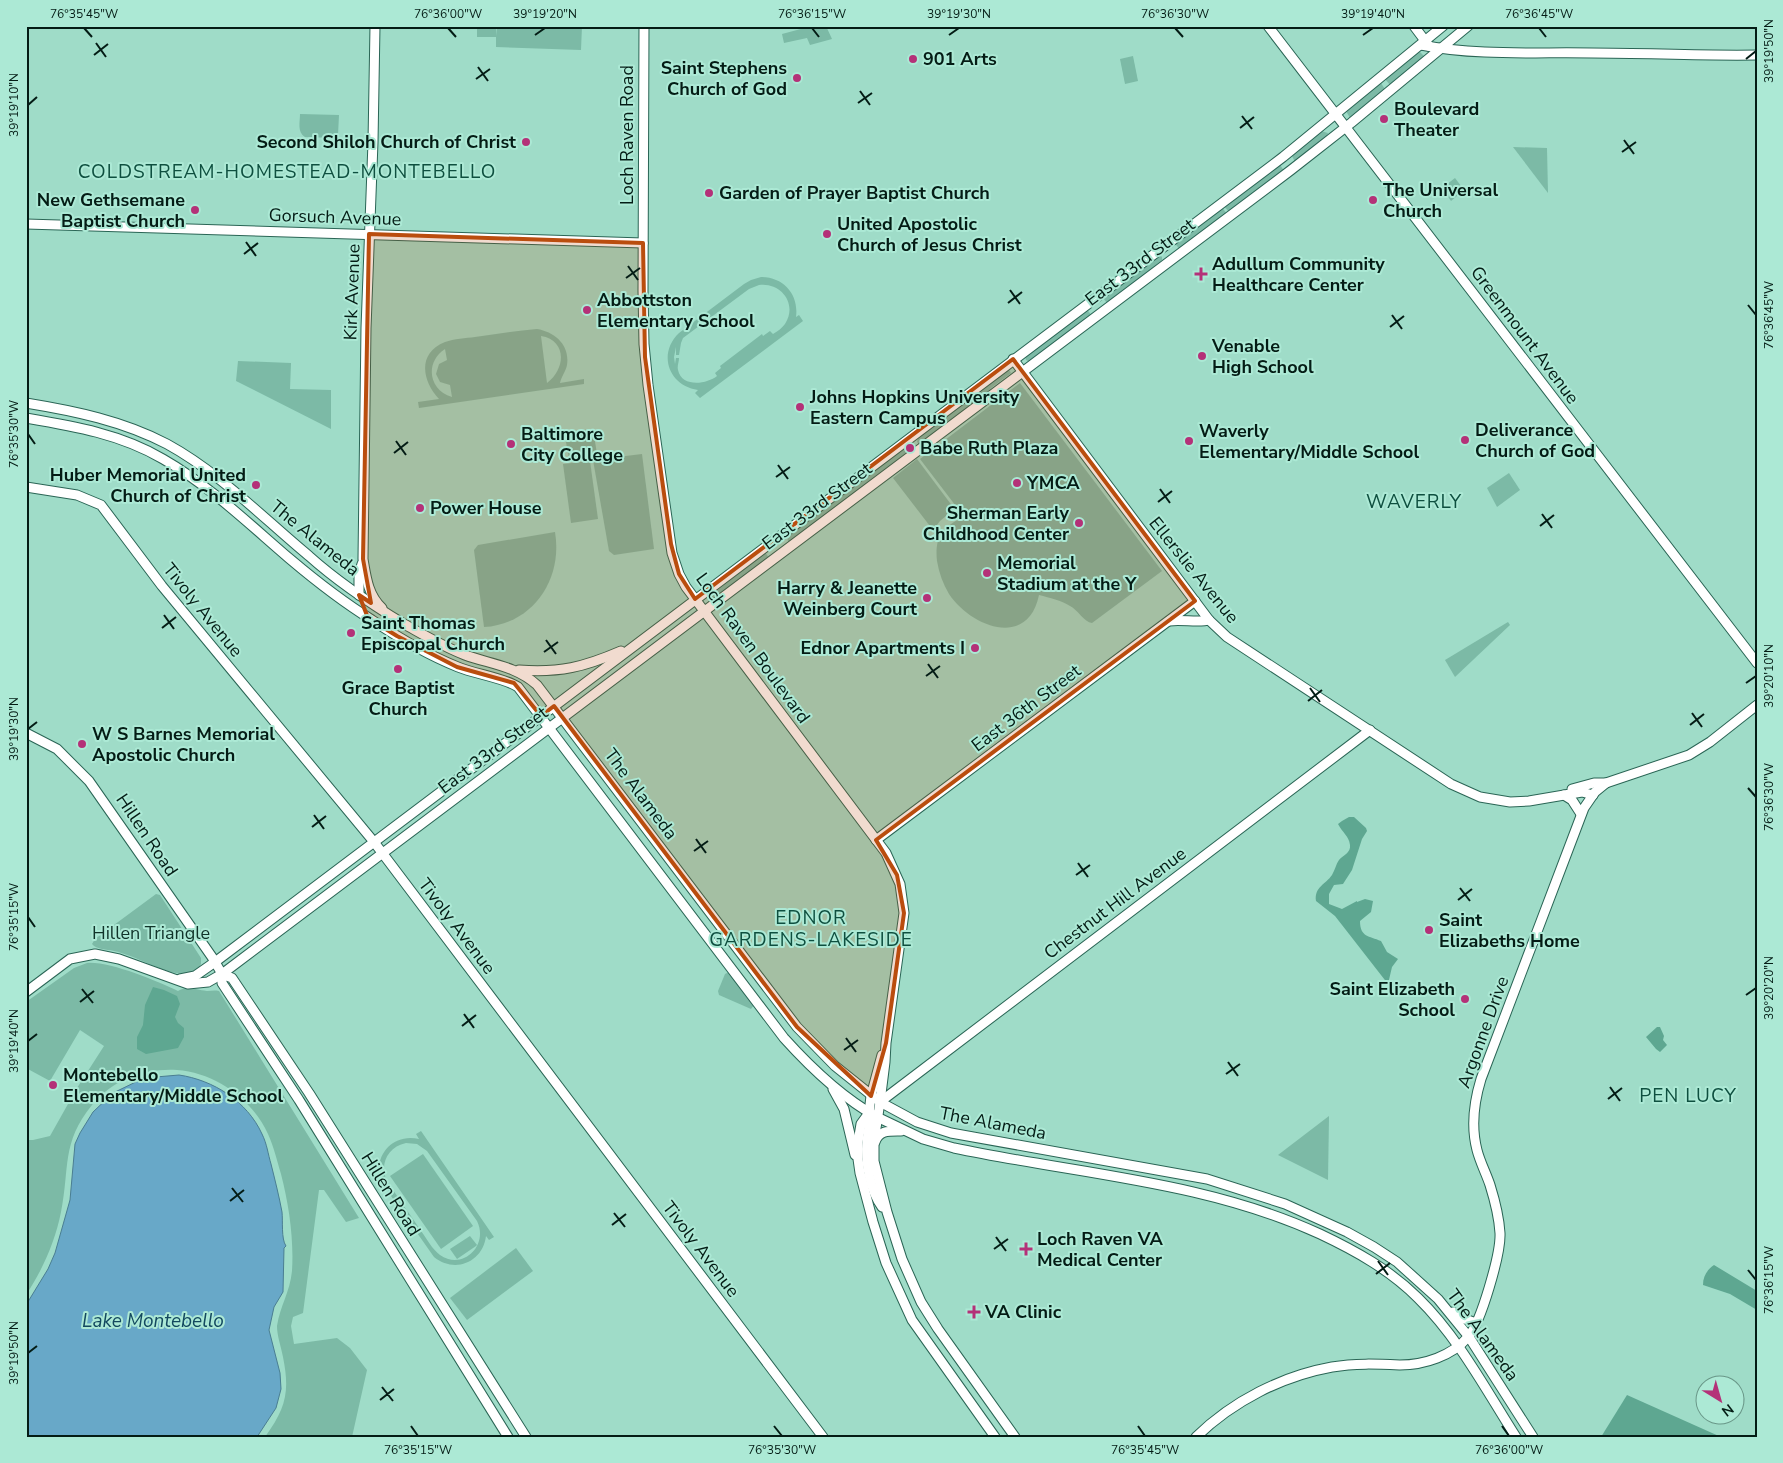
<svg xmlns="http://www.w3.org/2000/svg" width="1783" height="1463" font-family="'Nunito Sans',sans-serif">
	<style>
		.green { fill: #7cbaa6; fill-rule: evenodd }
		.forest { fill: #5ea791 }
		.water { fill: #68a8c8; stroke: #4a7e92 }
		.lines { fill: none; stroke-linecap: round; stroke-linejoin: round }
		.secondary-casing { stroke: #2a6555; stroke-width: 11 }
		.primary-casing { stroke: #2a6555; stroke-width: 11 }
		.secondary { stroke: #fff; stroke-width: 9 }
		.primary { stroke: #fff; stroke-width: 9 }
		.marked { fill: #ba4d0e; fill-opacity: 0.2; stroke: #ba4d0e; stroke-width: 4; stroke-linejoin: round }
		.ticks { fill: none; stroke: #041c15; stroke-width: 2 }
		.poi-dot { fill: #b43178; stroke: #ace9d5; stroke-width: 2 }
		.labels { text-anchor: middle; stroke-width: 4; stroke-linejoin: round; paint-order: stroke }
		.poi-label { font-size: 18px; font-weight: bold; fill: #041c15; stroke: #ace9d5; text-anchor: start }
		.street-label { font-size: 18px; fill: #041c15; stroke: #ace9d5 }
		.park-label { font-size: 18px; fill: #103329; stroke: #ace9d5 }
		.neighbourhood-label { font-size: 19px; letter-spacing: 1px; fill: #0e4f3f; stroke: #ace9d5 }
		.water-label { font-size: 19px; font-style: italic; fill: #13485f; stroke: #ace9d5 }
		.neatline { fill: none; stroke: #041c15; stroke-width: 2 }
		.ticks-label { font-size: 12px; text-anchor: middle; fill: #041c15 }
	</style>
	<rect width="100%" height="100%" fill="#9fdcc8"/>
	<!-- green -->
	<g class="green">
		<polygon points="477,26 496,26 496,36 497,26 582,26 581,50 496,47 496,37 477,37"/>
		<polygon points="812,26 826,26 832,39 810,45 807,38 784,43 782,34"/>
		<polygon points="1419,51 1425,57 1391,86 1385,79"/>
		<polygon points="1133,56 1138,81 1125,84 1120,59"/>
		<polygon points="1381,83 1386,91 1352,119 1350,118 1346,111"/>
		<path d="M300 114 339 115 338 135 334 138 305 137C297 132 300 122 300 114Z"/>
		<polygon points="1321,131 1328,133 1326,139 1295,162 1291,154"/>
		<polygon points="1513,147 1547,148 1548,193"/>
		<polygon points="1279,163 1284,171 1229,212 1223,205"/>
		<polygon points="1455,178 1464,190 1451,201 1442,188"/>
		<polygon points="1221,206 1227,214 1180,250 1174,242"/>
		<polygon points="1159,254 1162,257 1162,260 1108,304 1102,297"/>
		<path d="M761 277C784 277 799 295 796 317L799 315 803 321 700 398 695 393 698 390C669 386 657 354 679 333L744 284 751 280ZM759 285C781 282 798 304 785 324 782 328 778 331 773 334L770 331 763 336 762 334 720 366 721 368 715 373 717 376C707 384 682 388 678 370 677 366 679 362 679 358H676L675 364 674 357 676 347V355H679L681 343 683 338 749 289Z"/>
		<polygon points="1086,308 1092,316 1030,362 1026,360 1025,356"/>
		<path d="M537 329C555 332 570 345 567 365 566 371 561 377 560 383L584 379V384L419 408 418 402 439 399C422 381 417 353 445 342 454 339 466 338 475 337 496 334 516 331 537 329ZM541 336C567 340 566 369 547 383ZM445 349 447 360 439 364 436 374 440 382 450 385 452 397C428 390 425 362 445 349Z"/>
		<polygon points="238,361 291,363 290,389 331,390 331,429 236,381"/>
		<path d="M1009 370 1011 373 991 388 986 394 921 444H919L917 442 918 438C949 415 975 388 1009 370Z"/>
		<path d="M1020 383 1162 571 1092 623C1084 622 1078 610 1070 606 1061 600 1050 598 1039 595 1028 649 971 627 949 594 943 584 939 573 937 561 936 552 936 539 943 532 949 525 956 519 965 518L920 459Z"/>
		<polygon points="593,429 597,454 569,458 564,432"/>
		<polygon points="903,448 906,453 870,480 860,490 791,542 788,541 787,537 807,522 815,513"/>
		<polygon points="642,454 654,549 614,555 609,551 593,460"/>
		<polygon points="917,459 953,507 953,510 940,521 933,530 893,478"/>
		<polygon points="590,461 598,519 571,523 563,464"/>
		<polygon points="1509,473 1520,490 1497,507 1487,488"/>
		<path d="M555 532C563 579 533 624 484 627L474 550 478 545Z"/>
		<polygon points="764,551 770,559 715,600 711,595 714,593 752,563"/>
		<polygon points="1508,622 1510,625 1455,677 1445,660"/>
		<path d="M156 894 160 895 201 958V964C198 970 193 974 185 974 160 973 138 956 114 951 106 949 97 950 92 944L95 939Z"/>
		<path d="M87 963C109 961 157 981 178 991 189 985 195 990 207 991 211 991 214 990 219 991L359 1218 346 1222 324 1190H319L303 1313 293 1317 291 1326 294 1344 337 1338 350 1348 367 1370 352 1437H265C286 1408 290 1392 283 1357 281 1346 277 1336 277 1326 280 1306 290 1292 292 1271 294 1239 289 1205 281 1174 277 1161 274 1147 268 1134 252 1099 216 1073 177 1070 145 1068 112 1080 92 1105 61 1143 70 1168 61 1212 55 1242 43 1269 26 1295V1194L29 1183 26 1182V1140H33L50 1136 77 1088 104 1046 80 1030 50 1081 26 1068V1002L74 968Z"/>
		<polygon points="729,972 754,1005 751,1009 719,995 718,991 725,974"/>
		<polygon points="1329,1116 1328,1180 1278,1155"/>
		<path d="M421 1131 494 1237 489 1240 486 1236C483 1262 455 1274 434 1257L384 1186C369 1160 391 1132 419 1139L416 1134ZM406 1143 417 1144 427 1151 477 1221C489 1245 463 1271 440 1255 432 1249 427 1239 421 1231 410 1214 397 1197 386 1179 380 1163 388 1147 406 1143Z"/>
		<polygon points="423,1154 473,1226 441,1249 390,1176"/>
		<polygon points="470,1236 477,1245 476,1246 457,1259 450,1249"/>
		<polygon points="516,1248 533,1271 467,1320 450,1298"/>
	</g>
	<!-- forest -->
	<g class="forest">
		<path d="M1349 817H1354L1366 828 1367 831 1362 839 1352 870 1343 884 1334 885 1329 894V904L1342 909 1357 901V902L1365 899 1373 901 1371 912 1360 921C1360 937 1369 936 1381 941L1387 952 1398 959 1392 967 1388 984 1335 916 1316 901C1314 887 1326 884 1332 875 1335 870 1336 864 1339 860 1343 855 1351 853 1350 845 1349 836 1342 832 1338 824L1342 821Z"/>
		<polygon points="153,987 164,990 177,996 180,1004 175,1017 178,1023 184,1028 184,1037 178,1048 146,1054 137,1049 137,1037 143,1025 145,1005"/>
		<polygon points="1657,1027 1660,1027 1664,1036 1663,1040 1667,1045 1660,1052 1656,1049 1646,1037"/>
		<path d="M1714 1265 1757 1291V1310L1730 1294 1703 1285C1703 1276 1707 1270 1714 1265Z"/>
		<polygon points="1627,1395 1721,1437 1601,1437"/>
	</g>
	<!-- water -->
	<path class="water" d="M179 1075C213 1080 247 1101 262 1134 267 1144 268 1154 271 1164 275 1180 279 1196 282 1212 283 1221 281 1239 286 1246L284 1248 283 1292 274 1307 269 1330 280 1373 281 1389 276 1408 257 1437H26V1305L48 1269 55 1253 70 1200 75 1144 80 1133 93 1112 113 1093 144 1078Z"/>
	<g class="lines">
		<!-- secondary casing -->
		<g class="secondary-casing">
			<g id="secondary">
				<path d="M375 26 373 142 366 328 363 559C366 577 368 595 382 608"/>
				<polyline points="644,26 643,291 644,344 648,385 672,553 679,574 686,587 886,853 900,884 904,913 886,1043 885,1062 880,1102"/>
				<polyline points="1414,26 1429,46"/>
				<polyline points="26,224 643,243"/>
				<polyline points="1013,359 1209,620 1227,637 1451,784 1480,797 1510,802 1529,801 1582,792 1593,795"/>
				<polyline points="26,487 77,495 101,505 162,586 374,842 823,1437"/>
				<polyline points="359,595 359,574 362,564"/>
				<path d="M1169 621C1181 619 1199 623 1209 620"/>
				<polyline points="1572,789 1594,783 1606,783"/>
				<polyline points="1564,795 1572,800 1581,814"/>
				<polyline points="876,840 1195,601"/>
				<polyline points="871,1096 882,1055"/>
				<polyline points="880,1102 917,1122 951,1133 1207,1179 1285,1204 1347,1232 1374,1247 1397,1262 1438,1299 1469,1337 1533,1437"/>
				<polyline points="880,1102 1370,730"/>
				<path d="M877 1117 923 1139 954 1148C1077 1174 1205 1181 1320 1234 1356 1251 1390 1270 1418 1298 1458 1337 1486 1390 1516 1437"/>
				<path d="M875 1142C879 1130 889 1131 901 1131"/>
				<polyline points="1453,1312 1462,1318 1476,1323"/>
				<path d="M1196 1437C1233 1401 1282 1376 1332 1367 1355 1363 1377 1364 1400 1365 1424 1365 1452 1356 1468 1337 1481 1323 1501 1253 1500 1233 1499 1217 1495 1201 1490 1185 1486 1173 1480 1162 1477 1150 1471 1127 1474 1102 1481 1079L1584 808 1595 792 1606 783 1689 755 1710 742 1757 705"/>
			</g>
		</g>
		<!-- primary casing -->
		<g class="primary-casing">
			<g id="primary">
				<polyline points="1268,26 1757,663"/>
				<path d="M1421 45C1477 56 1535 52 1592 53 1647 53 1702 56 1757 55"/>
				<path d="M26 403C75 411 123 421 167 444 220 473 263 518 309 556 338 582 371 604 404 624 424 635 444 647 465 655 490 664 516 666 537 685L797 1027 835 1066 880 1102 874 1141V1161L887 1212 902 1259 921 1302 938 1329 1015 1437"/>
				<path d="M26 418C73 426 121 434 163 459 210 486 249 524 290 559 316 581 343 602 372 620 399 638 428 655 458 667 475 674 505 678 518 687L784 1038C811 1068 841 1097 877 1117"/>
				<path d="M519 670C560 673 584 667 621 651"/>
				<polyline points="26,733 57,749 89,781 212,957 222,974 222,983 299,1100 508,1437"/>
				<polyline points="222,974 232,978 309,1093 526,1437"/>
				<polyline points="180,979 195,976 215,962 1283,157 1443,26"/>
				<polyline points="26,992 70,959 95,954 119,959 188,984 208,982 222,974 1291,170 1351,123 1468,26"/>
				<polyline points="833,1089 844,1109 855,1155"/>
				<polyline points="871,1096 869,1113 861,1124 858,1142 858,1159 860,1173 873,1222 886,1263 912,1320 995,1437"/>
				<path d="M869 1110C871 1121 868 1131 867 1141 865 1162 870 1190 882 1207"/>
			</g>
		</g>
		<!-- secondary -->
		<use href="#secondary" class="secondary"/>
		<!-- primary -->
		<use href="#primary" class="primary"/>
	</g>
	<!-- marked area -->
	<path class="marked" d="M369 234 643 243 645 357 671 544 679 574 695 599 1013 359 1195 601 876 840 897 875 904 913 886 1043 871 1096 797 1027 554 706 541 716 514 683 457 667 397 636 368 618 359 595 371 603 363 559Z"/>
	<!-- ticks -->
	<path class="ticks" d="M84 28 92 37M448 28 456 37M812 28 819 37M1175 28 1183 37M1539 28 1546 37M535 35 545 28M949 35 959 28M1363 35 1373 28M96 43 106 57M94 55 108 44M1746 59 1756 51M478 67 488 81M476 79 490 69M860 91 870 105M858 103 872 93M28 105 37 97M1242 116 1252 129M1240 128 1254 117M1624 140 1634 154M1622 152 1636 142M246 242 256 256M244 254 258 243M628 266 638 280M626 278 640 268M1010 290 1020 304M1008 303 1022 292M1748 305 1756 315M1392 315 1402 329M1390 327 1404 316M28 434 35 444M396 441 406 455M394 453 408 442M778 465 788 479M776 477 790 467M1160 489 1170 503M1158 502 1172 491M1542 514 1552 528M1540 526 1554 515M164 615 174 629M162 628 176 617M546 640 556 654M544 652 558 642M928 664 938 678M926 676 940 666M1746 683 1756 676M1310 688 1320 702M1308 701 1322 690M1692 713 1702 727M1690 725 1704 714M28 729 37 722M1748 788 1756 797M314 815 324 829M312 827 326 816M696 839 706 853M694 851 708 841M1078 863 1088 877M1076 875 1090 865M1460 888 1470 901M1458 900 1472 889M28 917 35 927M82 989 93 1003M1746 995 1756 988M80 1002 94 991M464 1014 474 1028M462 1026 476 1015M846 1038 856 1052M28 1041 37 1034M844 1050 858 1040M1228 1062 1238 1076M1226 1074 1240 1064M1610 1087 1620 1101M1608 1099 1622 1088M232 1188 243 1202M230 1201 244 1190M614 1213 625 1227M612 1225 626 1214M996 1237 1006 1251M994 1249 1008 1239M1378 1261 1388 1275M1748 1270 1756 1280M1376 1274 1390 1263M28 1353 37 1346M382 1387 393 1401M380 1400 394 1389M411 1426 418 1436M774 1426 782 1436M1138 1426 1145 1436M1502 1426 1509 1436"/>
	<!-- markers -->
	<g class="poi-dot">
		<circle cx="913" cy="59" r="5"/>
		<circle cx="797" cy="78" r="5"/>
		<circle cx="1384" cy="119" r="5"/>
		<circle cx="526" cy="142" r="5"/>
		<circle cx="709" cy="193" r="5"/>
		<circle cx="1373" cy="200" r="5"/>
		<circle cx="195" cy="210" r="5"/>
		<circle cx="827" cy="234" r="5"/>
		<path d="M1198.5 266.5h5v5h5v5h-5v5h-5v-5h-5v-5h5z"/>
		<circle cx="587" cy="310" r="5"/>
		<circle cx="1202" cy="356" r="5"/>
		<circle cx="800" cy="407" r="5"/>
		<circle cx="1465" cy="440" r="5"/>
		<circle cx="1189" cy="441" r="5"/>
		<circle cx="511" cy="444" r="5"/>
		<circle cx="910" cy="448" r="5"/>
		<circle cx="1017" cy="483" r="5"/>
		<circle cx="256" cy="485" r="5"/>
		<circle cx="420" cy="508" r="5"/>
		<circle cx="1079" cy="523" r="5"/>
		<circle cx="987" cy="573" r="5"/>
		<circle cx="927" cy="598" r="5"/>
		<circle cx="351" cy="633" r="5"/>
		<circle cx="975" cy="648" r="5"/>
		<circle cx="398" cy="669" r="5"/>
		<circle cx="82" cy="744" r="5"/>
		<circle cx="1429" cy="930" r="5"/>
		<circle cx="1465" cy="999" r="5"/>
		<circle cx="53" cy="1085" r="5"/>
		<path d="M1023.5 1241.5h5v5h5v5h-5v5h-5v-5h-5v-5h5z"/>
		<path d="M971.5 1304.5h5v5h5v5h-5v5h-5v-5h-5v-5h5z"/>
	</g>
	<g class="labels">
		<!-- poi labels -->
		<g class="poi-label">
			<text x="923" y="65">901 Arts</text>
			<text x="787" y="74" text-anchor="end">Saint Stephens<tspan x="787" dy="21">Church of God</tspan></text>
			<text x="1394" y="115">Boulevard<tspan x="1394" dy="21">Theater</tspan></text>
			<text x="516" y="148" text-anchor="end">Second Shiloh Church of Christ</text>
			<text x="1383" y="196">The Universal<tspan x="1383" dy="21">Church</tspan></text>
			<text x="719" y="199">Garden of Prayer Baptist Church</text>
			<text x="185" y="206" text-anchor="end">New Gethsemane<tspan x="185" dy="21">Baptist Church</tspan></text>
			<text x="837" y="230">United Apostolic<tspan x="837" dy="21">Church of Jesus Christ</tspan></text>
			<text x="1212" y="270">Adullum Community<tspan x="1212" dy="21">Healthcare Center</tspan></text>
			<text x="597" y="306">Abbottston<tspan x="597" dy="21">Elementary School</tspan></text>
			<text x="1212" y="352">Venable<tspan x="1212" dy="21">High School</tspan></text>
			<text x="810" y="403">Johns Hopkins University<tspan x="810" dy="21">Eastern Campus</tspan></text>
			<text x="1475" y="436">Deliverance<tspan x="1475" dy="21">Church of God</tspan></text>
			<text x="1199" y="437">Waverly<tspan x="1199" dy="21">Elementary/Middle School</tspan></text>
			<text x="521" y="440">Baltimore<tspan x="521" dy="21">City College</tspan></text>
			<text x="920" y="454">Babe Ruth Plaza</text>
			<text x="246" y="481" text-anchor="end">Huber Memorial United<tspan x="246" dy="21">Church of Christ</tspan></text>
			<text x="1027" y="489">YMCA</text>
			<text x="430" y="514">Power House</text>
			<text x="1069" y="519" text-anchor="end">Sherman Early<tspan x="1069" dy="21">Childhood Center</tspan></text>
			<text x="997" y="569">Memorial<tspan x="997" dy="21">Stadium at the Y</tspan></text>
			<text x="917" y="594" text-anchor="end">Harry &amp; Jeanette<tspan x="917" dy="21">Weinberg Court</tspan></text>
			<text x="361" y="629">Saint Thomas<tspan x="361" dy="21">Episcopal Church</tspan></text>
			<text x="965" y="654" text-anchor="end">Ednor Apartments I</text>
			<text x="398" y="694" text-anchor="middle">Grace Baptist<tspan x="398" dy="21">Church</tspan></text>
			<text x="92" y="740">W S Barnes Memorial<tspan x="92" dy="21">Apostolic Church</tspan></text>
			<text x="1439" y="926">Saint<tspan x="1439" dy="21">Elizabeths Home</tspan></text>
			<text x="1455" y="995" text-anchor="end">Saint Elizabeth<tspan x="1455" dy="21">School</tspan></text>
			<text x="63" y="1081">Montebello<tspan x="63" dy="21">Elementary/Middle School</tspan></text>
			<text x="1037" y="1245">Loch Raven VA<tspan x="1037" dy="21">Medical Center</tspan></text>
			<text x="985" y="1318">VA Clinic</text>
		</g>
		<!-- street labels -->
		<g class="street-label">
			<text transform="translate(627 135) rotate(-90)" y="6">Loch Raven Road</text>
			<text transform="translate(335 217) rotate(2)" y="6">Gorsuch Avenue</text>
			<text transform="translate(1140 262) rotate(-37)" y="6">East 33rd Street</text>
			<text transform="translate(352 292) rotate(-88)" y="6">Kirk Avenue</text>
			<text transform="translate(1525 335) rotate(53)" y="6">Greenmount Avenue</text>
			<text transform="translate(817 506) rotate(-37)" y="6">East 33rd Street</text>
			<text transform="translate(315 538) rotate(39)" y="6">The Alameda</text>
			<text transform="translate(1194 570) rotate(51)" y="6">Ellerslie Avenue</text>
			<text transform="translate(203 610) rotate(51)" y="6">Tivoly Avenue</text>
			<text transform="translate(753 648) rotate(54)" y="6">Loch Raven Boulevard</text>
			<text transform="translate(1026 708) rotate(-37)" y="6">East 36th Street</text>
			<text transform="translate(493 750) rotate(-37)" y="6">East 33rd Street</text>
			<text transform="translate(641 794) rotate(53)" y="6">The Alameda</text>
			<text transform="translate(147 835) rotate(56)" y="6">Hillen Road</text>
			<text transform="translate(1115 903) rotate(-37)" y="6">Chestnut Hill Avenue</text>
			<text transform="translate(457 926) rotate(53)" y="6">Tivoly Avenue</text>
			<text transform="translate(1483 1032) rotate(-70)" y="6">Argonne Drive</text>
			<text transform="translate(993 1123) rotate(11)" y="6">The Alameda</text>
			<text transform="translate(391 1194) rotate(58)" y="6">Hillen Road</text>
			<text transform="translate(701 1249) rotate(53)" y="6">Tivoly Avenue</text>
			<text transform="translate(1483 1335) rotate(54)" y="6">The Alameda</text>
		</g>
		<!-- park labels -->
		<g class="park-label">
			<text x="151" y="939">Hillen Triangle</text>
		</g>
		<!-- neighbourhood labels -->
		<g class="neighbourhood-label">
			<text x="287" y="178">COLDSTREAM-HOMESTEAD-MONTEBELLO</text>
			<text x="1414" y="508">WAVERLY</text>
			<text x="811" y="924">EDNOR<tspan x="811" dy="22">GARDENS-LAKESIDE</tspan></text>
			<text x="1688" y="1102">PEN LUCY</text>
		</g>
		<!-- water labels -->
		<g class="water-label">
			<text x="153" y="1327">Lake Montebello</text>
		</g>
	</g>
	<!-- border -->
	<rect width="1783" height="1463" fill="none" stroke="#ace9d5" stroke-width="55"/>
	<!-- north arrow -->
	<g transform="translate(1720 1400) rotate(143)"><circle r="24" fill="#ace9d5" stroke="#699788"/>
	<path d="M0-4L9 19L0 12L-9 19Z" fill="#b43178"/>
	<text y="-8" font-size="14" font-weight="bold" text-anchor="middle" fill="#041c15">N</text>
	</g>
	<rect x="28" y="28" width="1728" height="1408" class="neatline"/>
	<g class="ticks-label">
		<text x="84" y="18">76°35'45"W</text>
		<text x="448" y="18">76°36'00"W</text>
		<text x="545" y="18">39°19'20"N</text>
		<text x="812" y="18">76°36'15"W</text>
		<text x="959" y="18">39°19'30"N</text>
		<text x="1175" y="18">76°36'30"W</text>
		<text x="1373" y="18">39°19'40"N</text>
		<text x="1539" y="18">76°36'45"W</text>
		<text transform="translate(1769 51) rotate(-90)" y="4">39°19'50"N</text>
		<text transform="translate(14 105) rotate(-90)" y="4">39°19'10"N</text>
		<text transform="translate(1769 315) rotate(-90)" y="4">76°36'45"W</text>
		<text transform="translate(14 434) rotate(-90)" y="4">76°35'30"W</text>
		<text transform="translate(1769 676) rotate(-90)" y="4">39°20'10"N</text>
		<text transform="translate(14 729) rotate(-90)" y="4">39°19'30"N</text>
		<text transform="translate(1769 797) rotate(-90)" y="4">76°36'30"W</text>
		<text transform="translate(14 917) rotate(-90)" y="4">76°35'15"W</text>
		<text transform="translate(1769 988) rotate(-90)" y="4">39°20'20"N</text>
		<text transform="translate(14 1041) rotate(-90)" y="4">39°19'40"N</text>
		<text transform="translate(1769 1280) rotate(-90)" y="4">76°36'15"W</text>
		<text transform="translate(14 1353) rotate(-90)" y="4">39°19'50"N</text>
		<text x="418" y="1454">76°35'15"W</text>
		<text x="782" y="1454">76°35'30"W</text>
		<text x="1145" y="1454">76°35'45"W</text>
		<text x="1509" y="1454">76°36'00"W</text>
	</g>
</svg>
